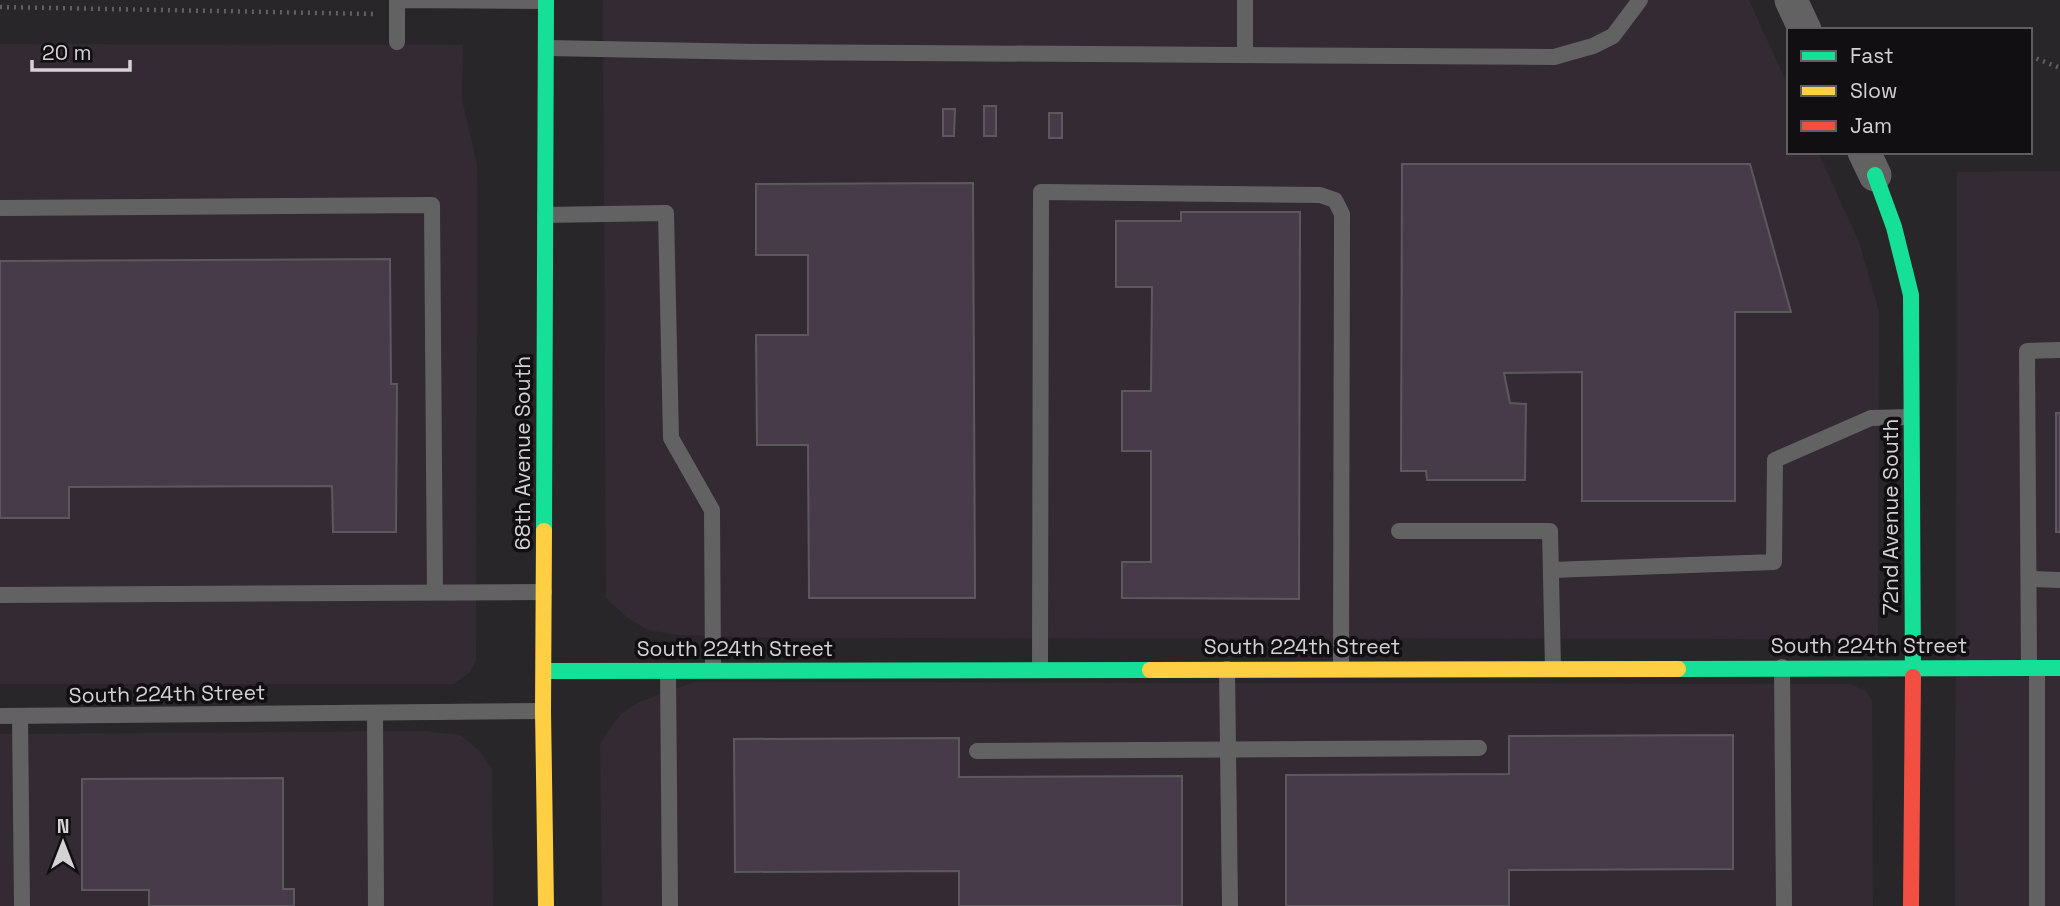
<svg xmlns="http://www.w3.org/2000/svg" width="2060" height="906" font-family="'Space Grotesk',sans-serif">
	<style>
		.built { fill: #332a34 }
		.building { fill: #473b49; stroke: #5c595d; stroke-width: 2 }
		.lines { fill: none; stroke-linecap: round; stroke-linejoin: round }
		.path { stroke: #626062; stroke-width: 4.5; stroke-dasharray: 2 5; stroke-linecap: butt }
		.lane { stroke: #636263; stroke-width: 16 }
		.street { stroke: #636263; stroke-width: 33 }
		.fast { stroke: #16e098; stroke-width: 16 }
		.slow { stroke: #ffcf43; stroke-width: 16 }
		.jam { stroke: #f24e42; stroke-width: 16 }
		.labels { text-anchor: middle; stroke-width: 7; stroke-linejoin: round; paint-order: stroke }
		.street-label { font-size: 21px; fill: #d5d2d5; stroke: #120f12 }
	</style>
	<rect width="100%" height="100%" fill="#29262a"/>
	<!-- built -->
	<g class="built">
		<polygon points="603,0 1749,0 1789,88 1789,152 1818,152 1859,242 1879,311 1878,639 780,638 677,635 648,630 629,619 606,598"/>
		<polygon points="0,44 463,45 462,99 477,165 476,661 469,673 454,684 0,684"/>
		<polygon points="2060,171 2060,906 1955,906 1957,172"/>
		<polygon points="694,682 1850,684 1866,691 1872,701 1873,906 602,906 600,743 620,715 639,702"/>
		<polygon points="423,731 460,735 478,750 492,769 493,906 0,906 0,734"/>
	</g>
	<!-- building -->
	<g class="building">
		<rect x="984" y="106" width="12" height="30"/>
		<polygon points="943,109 955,109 954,136 943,136"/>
		<rect x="1049" y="113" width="13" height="25"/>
		<polygon points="1402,164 1750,164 1791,312 1735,312 1735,501 1582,501 1582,372 1504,373 1510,403 1526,404 1525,480 1427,480 1426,471 1401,471"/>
		<polygon points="973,183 975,598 809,598 808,445 757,445 756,335 808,335 808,255 756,255 756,184"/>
		<polygon points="1181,212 1300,212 1299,599 1122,598 1122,562 1151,562 1151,451 1122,451 1122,391 1151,391 1152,287 1116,287 1116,221 1181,221"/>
		<polygon points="390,259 391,384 397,384 396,532 333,532 332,486 69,487 69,518 0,518 0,261"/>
		<rect x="2056" y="413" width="4" height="119"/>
		<polygon points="1733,735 1733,869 1509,870 1509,906 1286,906 1286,775 1509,774 1509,736"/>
		<polygon points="959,738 959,777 1182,776 1182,906 959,906 959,871 735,872 734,739"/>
		<polygon points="283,778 283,889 294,889 294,906 149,906 149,890 82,890 82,779"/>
	</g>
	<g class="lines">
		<!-- path -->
		<g class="path">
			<polyline points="0,7 374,14"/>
			<polyline points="2030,56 2060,68"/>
		</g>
		<!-- lane -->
		<g class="lane">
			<polyline points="397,42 397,0 546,1"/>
			<polyline points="546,48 759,52 1554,57 1593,46 1613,36 1640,0"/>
			<polyline points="1245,55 1245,0"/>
			<polyline points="0,208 432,205 435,592"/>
			<polyline points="545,215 666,213 671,438 712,510 713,670"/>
			<polyline points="1399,531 1550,531 1553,668"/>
			<polyline points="1551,570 1774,562 1775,460 1871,418 1911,417"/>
			<polyline points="2029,579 2060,580"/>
			<polyline points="0,595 544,592"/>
			<polyline points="1782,667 1784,906"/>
			<polyline points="2029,668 2027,351 2060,350"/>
			<polyline points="2037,668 2037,906"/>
			<polyline points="1040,669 1041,192 1320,195 1335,200 1342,214 1341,668"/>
			<polyline points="1227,669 1230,906"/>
			<polyline points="668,671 670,906"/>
			<polyline points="375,713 376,906"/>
			<polyline points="0,716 543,711"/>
			<polyline points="20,716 22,906"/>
			<polyline points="977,751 1479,748"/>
		</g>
		<!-- street -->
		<g class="street">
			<polyline points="1791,0 1805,30"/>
			<polyline points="1864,152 1875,175"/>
		</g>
		<!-- fast -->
		<g class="fast">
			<polyline points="1875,175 1894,227 1911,295 1913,677"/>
			<polyline points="544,531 546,0"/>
			<polyline points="1678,669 2060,668"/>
			<polyline points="544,671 1150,670"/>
		</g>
		<!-- slow -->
		<g class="slow">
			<polyline points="544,531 543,711 546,906"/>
			<polyline points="1150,670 1678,669"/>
		</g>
		<!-- jam -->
		<polyline class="jam" points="1911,906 1913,677"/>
	</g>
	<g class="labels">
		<!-- street labels -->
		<g class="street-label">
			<text transform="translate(523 453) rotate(-90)" y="7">68th Avenue South</text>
			<text transform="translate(1891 517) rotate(-90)" y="7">72nd Avenue South</text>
			<text x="1869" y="653">South 224th Street</text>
			<text x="1302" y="654">South 224th Street</text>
			<text x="735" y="656">South 224th Street</text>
			<text transform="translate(167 694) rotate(-1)" y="7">South 224th Street</text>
		</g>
	</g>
	<!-- legend -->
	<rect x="1787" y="28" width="245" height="126" fill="#120f12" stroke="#605d60" stroke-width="2"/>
	<rect x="1801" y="51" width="35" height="10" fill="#16e098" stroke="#605d60" stroke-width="2"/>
	<text x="1850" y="63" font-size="21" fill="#d5d2d5">Fast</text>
	<rect x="1801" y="86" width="35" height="10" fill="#ffcf43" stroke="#605d60" stroke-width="2"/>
	<text x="1850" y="98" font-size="21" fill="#d5d2d5">Slow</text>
	<rect x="1801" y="121" width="35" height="10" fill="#f24e42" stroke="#605d60" stroke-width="2"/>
	<text x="1850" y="133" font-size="21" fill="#d5d2d5">Jam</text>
	<!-- north arrow -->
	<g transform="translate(63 843)" stroke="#120f12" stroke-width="5" paint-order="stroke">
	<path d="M0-5L12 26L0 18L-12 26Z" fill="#d5d2d5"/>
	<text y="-10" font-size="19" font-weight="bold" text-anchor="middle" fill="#d5d2d5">N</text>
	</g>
	<!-- scale -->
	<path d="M32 60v10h98v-10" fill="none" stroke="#d5d2d5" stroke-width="3.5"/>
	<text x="42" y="60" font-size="21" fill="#d5d2d5" stroke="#120f12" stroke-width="5" paint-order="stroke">20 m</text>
</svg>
